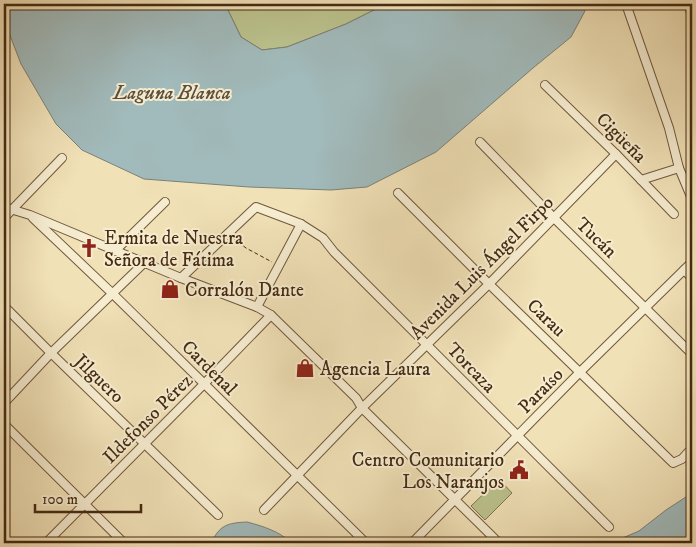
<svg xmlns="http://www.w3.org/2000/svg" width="696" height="547" font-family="'IM FELL DW Pica',serif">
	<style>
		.green { fill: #bbc28d; stroke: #807650 }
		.water { fill: #a1babb; stroke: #7c8177 }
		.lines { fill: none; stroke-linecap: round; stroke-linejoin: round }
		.minor-casing { stroke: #70583b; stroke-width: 10 }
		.path { stroke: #452b12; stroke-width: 1; stroke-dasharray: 4 2.5; stroke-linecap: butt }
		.minor { stroke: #f6ecd0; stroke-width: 8 }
		.labels { text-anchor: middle; stroke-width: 4; stroke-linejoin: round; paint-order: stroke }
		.street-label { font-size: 19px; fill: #452b12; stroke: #f6ecd0 }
		.poi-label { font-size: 19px; fill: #452b12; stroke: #f6ecd0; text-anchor: start }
		.water-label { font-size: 20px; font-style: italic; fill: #5c4f3c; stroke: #f6ecd0 }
	</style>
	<rect width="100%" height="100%" fill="#f1e1b7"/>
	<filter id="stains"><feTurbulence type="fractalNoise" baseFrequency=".004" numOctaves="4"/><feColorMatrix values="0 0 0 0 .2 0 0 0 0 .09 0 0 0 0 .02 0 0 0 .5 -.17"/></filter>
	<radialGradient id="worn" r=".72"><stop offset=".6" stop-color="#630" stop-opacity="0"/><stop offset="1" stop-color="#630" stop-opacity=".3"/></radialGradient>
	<!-- green -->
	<g class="green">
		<polygon points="225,4 386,4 346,24 287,47 262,50 241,37"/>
		<polygon points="499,479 512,493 485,520 471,506"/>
	</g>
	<!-- water -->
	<g class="water">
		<polygon points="4,4 225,4 241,37 262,50 287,47 346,24 386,4 558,4 559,5 579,4 585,11 571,37 533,68 436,152 367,187 331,190 249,187 144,179 82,150 56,124 21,64 4,20"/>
		<polygon points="683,4 692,4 692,29"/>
		<polygon points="692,493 692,543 611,543 639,531 666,510"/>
		<path d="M247 522C266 527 277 531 293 543H211C220 525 227 523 247 522Z"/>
	</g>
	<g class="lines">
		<!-- minor casing -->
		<g class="minor-casing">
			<g id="minor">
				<polyline points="626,4 669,128 679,168 692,199"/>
				<polyline points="545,85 616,154 674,214"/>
				<polyline points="480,142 554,218 692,354"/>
				<polyline points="641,180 679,168"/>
				<polyline points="398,193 489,284 673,463 682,459 692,448"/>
				<polyline points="4,207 30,215 181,278 257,307 271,315 356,398 362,408 499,543"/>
				<polyline points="4,218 62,158"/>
				<polyline points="33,218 113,294 366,543"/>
				<polyline points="115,251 165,202"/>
				<polyline points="684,270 692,278"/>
				<path d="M181 278 256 207 301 224 323 238 334 252C426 344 517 436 609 527"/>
				<polyline points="4,306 51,353 218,515"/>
				<polyline points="257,307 301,224"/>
				<polyline points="4,403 51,353 144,263"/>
				<polyline points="4,424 124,543"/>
				<polyline points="264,510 362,408 489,284 616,154"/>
				<polyline points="46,543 204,384 271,315"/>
				<polyline points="412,543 580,372 692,262"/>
			</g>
		</g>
		<!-- path -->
		<polyline class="path" points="233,238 246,248 272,262"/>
		<!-- minor -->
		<use href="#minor" class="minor"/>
	</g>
	<!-- icons -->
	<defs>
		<g id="church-bare" transform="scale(1.5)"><path d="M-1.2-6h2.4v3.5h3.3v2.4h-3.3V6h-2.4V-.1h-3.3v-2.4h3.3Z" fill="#8f2418" stroke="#f6ecd0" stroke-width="2.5" paint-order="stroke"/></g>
		<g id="shop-bare" transform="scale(1.5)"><path d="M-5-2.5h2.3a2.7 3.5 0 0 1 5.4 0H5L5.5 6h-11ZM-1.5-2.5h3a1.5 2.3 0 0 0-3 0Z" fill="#8f2418" stroke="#f6ecd0" stroke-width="2.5" paint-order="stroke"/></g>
		<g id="civic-bare" transform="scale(1.5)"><path d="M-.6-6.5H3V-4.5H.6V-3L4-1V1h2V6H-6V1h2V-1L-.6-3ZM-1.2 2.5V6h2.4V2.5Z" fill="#8f2418" stroke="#f6ecd0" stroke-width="2.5" paint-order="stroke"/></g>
	</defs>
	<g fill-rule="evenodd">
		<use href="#church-bare" x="89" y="248"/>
		<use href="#shop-bare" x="170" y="289"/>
		<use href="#shop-bare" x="305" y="368"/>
		<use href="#civic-bare" x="519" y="470"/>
	</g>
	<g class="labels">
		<!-- street labels -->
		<g class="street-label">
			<text transform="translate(622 137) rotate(45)" y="7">Cigüeña</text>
			<text transform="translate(597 237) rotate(44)" y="7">Tucán</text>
			<text transform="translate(481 267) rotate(-45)" y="7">Avenida Luis Ángel Firpo</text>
			<text transform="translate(547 317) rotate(44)" y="7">Carau</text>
			<text transform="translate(210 367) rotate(45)" y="7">Cardenal</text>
			<text transform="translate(472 367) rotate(46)" y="7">Torcaza</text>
			<text transform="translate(100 378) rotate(44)" y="7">Jilguero</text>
			<text transform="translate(540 390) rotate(-46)" y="7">Paraíso</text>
			<text transform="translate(147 418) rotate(-45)" y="7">Ildefonso Pérez</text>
		</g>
		<!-- poi labels -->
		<g class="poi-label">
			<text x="104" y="244">Ermita de Nuestra<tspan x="104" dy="22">Señora de Fátima</tspan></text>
			<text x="185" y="296">Corralón Dante</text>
			<text x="320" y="375">Agencia Laura</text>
			<text x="504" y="466" text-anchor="end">Centro Comunitario<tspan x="504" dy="22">Los Naranjos</tspan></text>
		</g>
		<!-- water labels -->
		<g class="water-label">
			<text x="172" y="99">Laguna Blanca</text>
		</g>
	</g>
	<!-- margin -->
	<rect width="696" height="547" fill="none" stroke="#f1e1b7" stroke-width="20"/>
	<rect x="5" y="5" width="686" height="537" fill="none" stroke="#452b12" stroke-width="2.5"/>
	<rect x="10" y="10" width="676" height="527" fill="none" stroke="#452b12"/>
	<!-- scale -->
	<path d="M35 504v8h106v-8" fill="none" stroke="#452b12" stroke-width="2.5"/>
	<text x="42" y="504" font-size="15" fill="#452b12" stroke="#f6ecd0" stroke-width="4" paint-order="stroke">100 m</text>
	<rect width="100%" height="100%" filter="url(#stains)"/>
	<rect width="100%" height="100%" fill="url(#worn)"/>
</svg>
